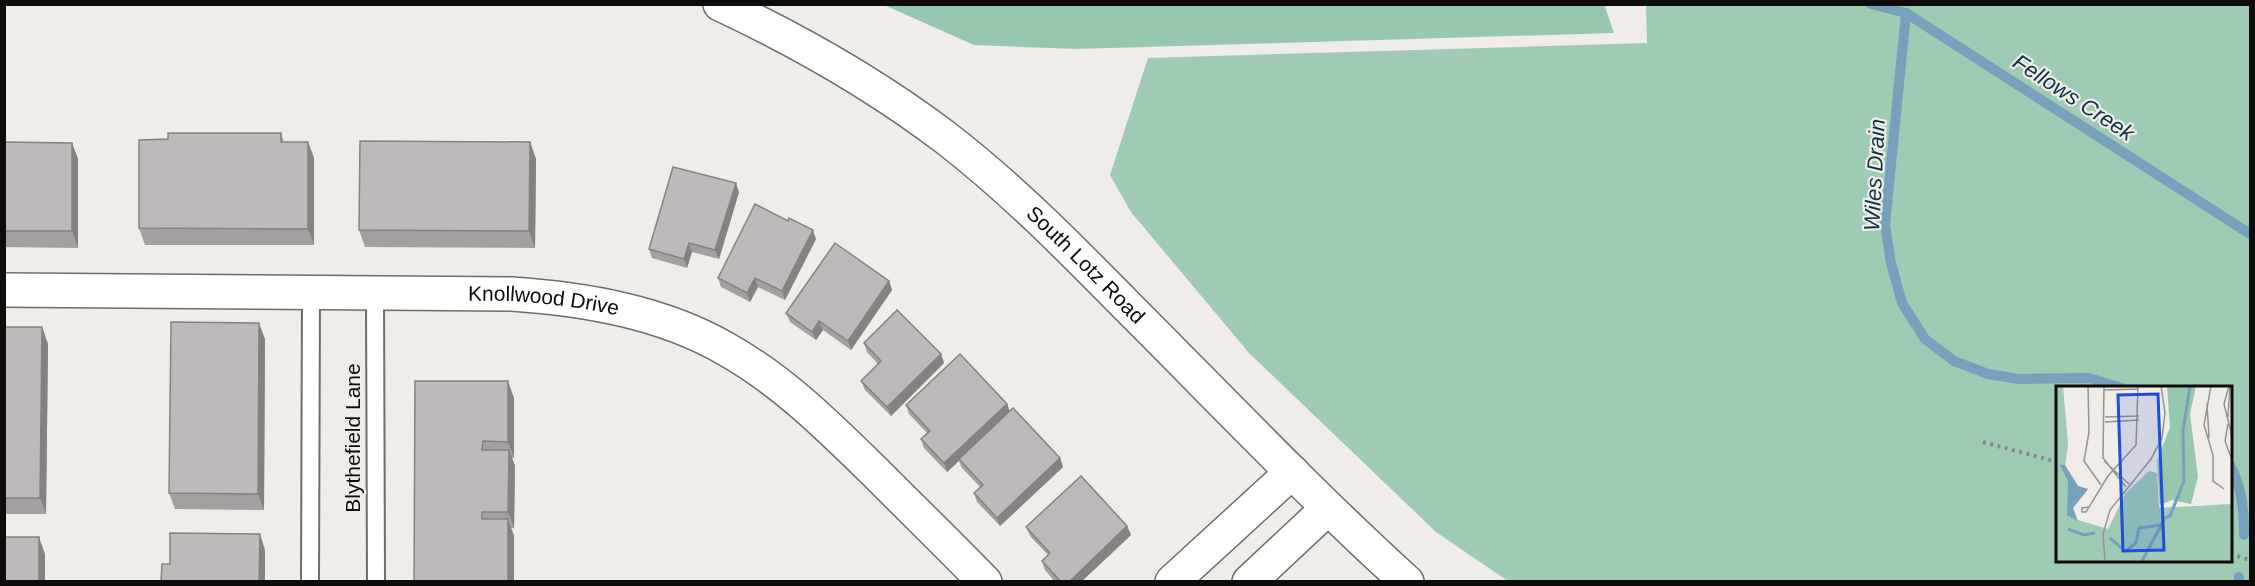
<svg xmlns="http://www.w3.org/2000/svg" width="2255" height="586" font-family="Helvetica,sans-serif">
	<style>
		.green { fill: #9fcab4; fill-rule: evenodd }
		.forest { fill: #97c8af }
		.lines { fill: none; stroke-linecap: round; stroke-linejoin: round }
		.stream { stroke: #77a0bd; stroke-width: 10 }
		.service-casing { stroke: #6f6c69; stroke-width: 20 }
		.minor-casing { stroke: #6f6c69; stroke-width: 36 }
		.tertiary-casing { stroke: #6f6c69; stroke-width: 36 }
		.path { stroke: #8a8885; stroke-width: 4; stroke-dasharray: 3 4.5; stroke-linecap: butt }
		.service { stroke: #fff; stroke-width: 16 }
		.minor { stroke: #fff; stroke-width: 33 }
		.tertiary { stroke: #fff; stroke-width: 33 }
		.wall { fill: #a4a09f }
		.shaded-wall { fill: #868282 }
		.building { fill: #bfbab9; stroke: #868282; stroke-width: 1.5 }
		.labels { text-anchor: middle; stroke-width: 4.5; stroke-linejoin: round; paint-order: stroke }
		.street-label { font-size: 21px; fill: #0d0c0a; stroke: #f0ece8 }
		.water-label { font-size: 22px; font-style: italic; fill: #0e3146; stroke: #f0ece8 }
		.inset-river { fill: none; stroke: #77a0bd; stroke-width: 3 }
		.inset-road { fill: none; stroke: #95928f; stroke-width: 1.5 }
		.view { fill: #1d4ed8; fill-opacity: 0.15; stroke: #1d4ed8; stroke-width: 3 }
		.inset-edge { fill: none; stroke: #0d0c0a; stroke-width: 3 }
	</style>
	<rect width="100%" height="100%" fill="#f0ece8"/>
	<!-- green -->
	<path class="green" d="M1646 5H2250V581H1508L1436 532 1249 353 1131 212 1110 175 1148 58 1647 43ZM2057 388H2230V560H2057Z"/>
	<!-- forest -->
	<polygon class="forest" points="1604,4 1614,33 1077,49 974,45 884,5"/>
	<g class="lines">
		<!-- stream -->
		<g class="stream">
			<polyline points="1871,4 1906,13 2250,234"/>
			<polyline points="1906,13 1885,225 1891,263 1902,303 1925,339 1954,361 1988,374 2019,379 2089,378 2122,388"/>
			<path d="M2230 465C2242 487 2244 510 2244 535"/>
			<polyline points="2239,582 2239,577"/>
		</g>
		<!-- service casing -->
		<g class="service-casing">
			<g id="service">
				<polyline points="375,294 376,582"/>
				<polyline points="310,582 311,294"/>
			</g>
		</g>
		<!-- minor casing -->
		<g class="minor-casing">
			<g id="minor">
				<path id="s1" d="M4 290 512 294C585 299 662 312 726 349 783 381 829 427 876 473 912 509 949 545 985 582"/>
				<polyline points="1172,582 1292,472"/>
				<polyline points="1249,582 1328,508"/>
			</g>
		</g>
		<!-- tertiary casing -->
		<g class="tertiary-casing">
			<g id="tertiary">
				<path id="s2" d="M720 4C799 41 876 85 946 138 1012 189 1071 249 1129 308 1221 400 1310 494 1407 582"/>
			</g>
		</g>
		<!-- path -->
		<g class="path">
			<polyline points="1983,442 2057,462"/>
			<polyline points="2230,554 2250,560"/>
		</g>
		<!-- service -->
		<use href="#service" class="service"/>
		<!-- minor -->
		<use href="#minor" class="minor"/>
		<!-- tertiary -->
		<use href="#tertiary" class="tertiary"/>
	</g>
	<!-- wall -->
	<g class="wall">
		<polygon points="281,133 284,142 308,142 314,158 314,245 145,245 139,228 168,139"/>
		<polygon points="4,142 72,143 78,159 78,248 4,247"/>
		<polygon points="530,142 536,159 535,248 365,247 359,230"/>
		<polygon points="739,192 719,259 692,252 687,268 652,258 649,249"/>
		<polygon points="816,239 785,300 758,287 750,302 721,287 718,278"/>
		<polygon points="889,281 892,290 851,350 823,330 816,340 790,322 786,313"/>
		<polygon points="4,327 42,327 48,344 46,514 4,514"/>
		<polygon points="265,339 264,510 175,509 169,493"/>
		<polygon points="864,343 941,354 944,363 891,416 865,390 861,381 878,364 867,352"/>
		<polygon points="415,381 514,398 514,458 512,458 515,466 514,528 511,528 514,536 514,582 414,582"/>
		<polygon points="1007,404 1010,411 1060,458 1063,467 1000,526 977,502 974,493 980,487 962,468 959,461 947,472 924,448 921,439 927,433 909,414 906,405"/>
		<polygon points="1127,526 1131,535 1081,582 1055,582 1045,570 1042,561 1048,555 1030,536 1026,527"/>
	</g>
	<!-- shaded-wall -->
	<g class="shaded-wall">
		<polygon points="308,142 314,158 314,245 308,229"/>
		<polygon points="530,142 536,159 535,248 529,231"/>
		<polygon points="72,143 78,159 78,248 72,231"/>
		<polygon points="736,183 739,192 719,259 715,250"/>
		<polygon points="813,230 816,239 785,300 782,291"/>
		<polygon points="689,243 692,252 687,268 684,259"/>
		<polygon points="755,278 758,287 750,302 747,293"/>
		<polygon points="889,281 892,290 851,350 848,341"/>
		<polygon points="819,321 823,330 816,340 812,332"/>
		<polygon points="259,323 265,339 264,510 258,494"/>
		<polygon points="42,327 48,344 46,514 40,498"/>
		<polygon points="941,354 944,363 891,416 887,407"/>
		<polygon points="508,381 514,398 514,458 508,442"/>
		<polygon points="1007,404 1010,412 947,472 944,463"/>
		<polygon points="509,450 515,466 514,528 508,512"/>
		<polygon points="1060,458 1063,467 1000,526 997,518"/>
		<polygon points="508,519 514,536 514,582 508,582"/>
		<polygon points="1127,526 1131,535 1081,582 1069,582"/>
		<polygon points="260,534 265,550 265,582 259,582"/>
		<polygon points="39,537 45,554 45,582 39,582"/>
	</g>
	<!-- building -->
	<g class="building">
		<polygon points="168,133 281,133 281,142 308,142 308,229 139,228 139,140 168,139"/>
		<polygon points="360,141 530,142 529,231 359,230"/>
		<polygon points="4,142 72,143 72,231 4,231"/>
		<polygon points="673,167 736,183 715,250 689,243 684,259 649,249"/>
		<polygon points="755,204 788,221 789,218 813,230 782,291 755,278 747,293 718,278"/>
		<polygon points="835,243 889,281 848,341 819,321 812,332 786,313"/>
		<polygon points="897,310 941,354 887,407 861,381 881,361 864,343"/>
		<polygon points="171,322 259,323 258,494 169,493"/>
		<polygon points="4,327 42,327 40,498 4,498"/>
		<polygon points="960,354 1007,404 944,463 921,439 930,431 906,405"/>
		<polygon points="415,381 508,381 508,442 483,441 482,450 509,450 508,512 482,512 482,519 508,519 508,582 414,582"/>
		<polygon points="1013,408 1060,458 997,518 974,493 983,485 959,459"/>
		<polygon points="1081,476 1127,526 1069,582 1061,582 1042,561 1050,553 1026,527"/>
		<polygon points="170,533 260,534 259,582 161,582 162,564 170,564"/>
		<rect x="4" y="537" width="35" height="45"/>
	</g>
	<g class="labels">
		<!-- street labels -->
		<g class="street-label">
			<text dy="7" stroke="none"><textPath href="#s2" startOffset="452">South Lotz Road</textPath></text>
			<text dy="7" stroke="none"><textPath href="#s1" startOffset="540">Knollwood Drive</textPath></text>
			<text transform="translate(353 438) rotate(-90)" y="7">Blythefield Lane</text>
		</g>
		<!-- water labels -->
		<g class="water-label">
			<text transform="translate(2074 97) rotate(33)" y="8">Fellows Creek</text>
			<text transform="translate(1874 175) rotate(-87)" y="8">Wiles Drain</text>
		</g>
	</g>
	<!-- overview -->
	<g transform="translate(2056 386)">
		<rect width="176" height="176" fill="#f0ece8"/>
		<path d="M0 0H7L12 58 9 79 22 100 32 103 17 122 22 134 52 143 69 108 93 85 101 87 103 122 175 118V175H0Z" fill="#9fcab4"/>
		<path d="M111 0H140L134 28 142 91 135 118 116 114 104 119 101 75 114 41Z" fill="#97c8af"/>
		<path d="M4 79H9L22 100 32 103 17 122 21 135 11 129 12 95Z" fill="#77a0bd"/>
		<path class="inset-river" d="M12 143 28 149 39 147M54 152 68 164M71 164 80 157 83 142 105 139M86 175 109 132 114 130 128 95 127 45 134 0"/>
		<path class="inset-road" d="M32 0 33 46 28 75 45 99M48 0 47 72 70 101M155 0 148 39 157 69V95L168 103M173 0 168 18 176 50M48 4 82 3M151 18 153 52M49 31 83 30M172 31 174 0M49 36 83 34M172 38 169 55 175 71M48 75 73 98M32 121 26 122V126H30L52 90 80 59 82 0M49 175 47 148 54 124 95 73 106 52 109 27 105 0"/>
		<path class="view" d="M102 8 108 164 67 165 62 9Z"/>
		<rect width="176" height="176" class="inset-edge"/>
	</g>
	<!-- border -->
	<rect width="2255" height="586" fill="none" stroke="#0d0c0a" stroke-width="12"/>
</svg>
